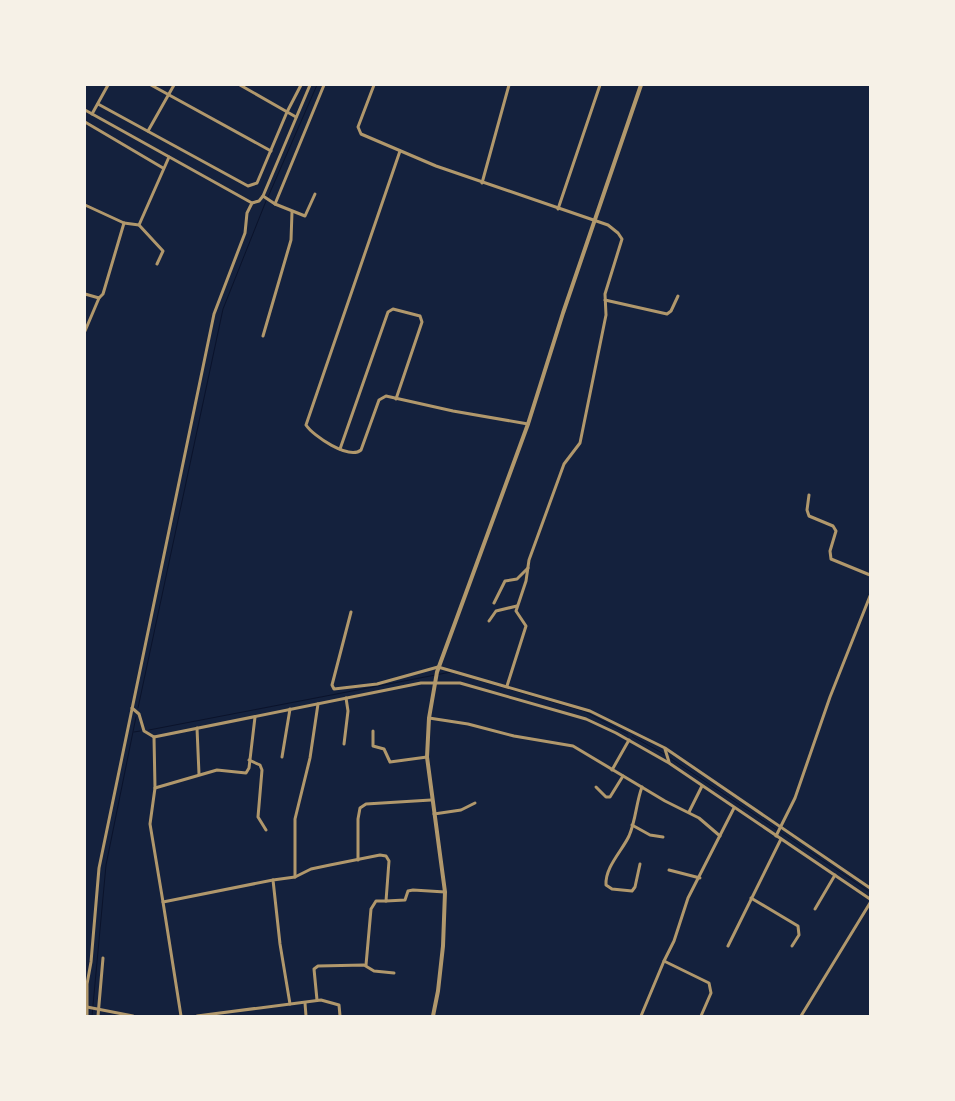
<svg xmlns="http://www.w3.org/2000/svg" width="955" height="1101" font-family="'Work Sans',sans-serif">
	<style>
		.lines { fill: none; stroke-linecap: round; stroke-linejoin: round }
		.stream { stroke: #0b132b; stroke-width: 1 }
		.minor { stroke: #b1986c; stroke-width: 3 }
		.tertiary { stroke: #b1986c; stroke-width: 4 }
	</style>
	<rect width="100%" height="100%" fill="#14213d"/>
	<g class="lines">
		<!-- stream -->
		<g class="stream">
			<polyline points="268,197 317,85"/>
			<polyline points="138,708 223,309 266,201"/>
			<polyline points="149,730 451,672 584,711 628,734"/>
			<polyline points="134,732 140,731"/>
			<polyline points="632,736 664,754"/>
			<polyline points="670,758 870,892"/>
			<polyline points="92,1016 106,865 136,717"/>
		</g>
		<!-- minor -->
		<g class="minor">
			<polyline points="151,85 271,151"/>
			<polyline points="240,85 296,117"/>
			<polyline points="374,85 358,127 361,134 436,166 608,225 618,233 622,239 605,294 606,315 580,443 564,464 529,560 526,581 516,611 526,626 507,686"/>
			<polyline points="98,104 248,186 257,183 287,112 301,85"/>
			<polyline points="85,110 252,203"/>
			<polyline points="92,114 108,85"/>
			<polyline points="85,122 163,168"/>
			<polyline points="148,131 174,85"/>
			<path d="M400 151 306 425C313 436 349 460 361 450L379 400 386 396 453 411 528 424"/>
			<polyline points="482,183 509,85"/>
			<polyline points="263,196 275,204 324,85"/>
			<polyline points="275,204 305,216 315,194"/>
			<polyline points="85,205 124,223 139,225 163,251 157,264"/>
			<polyline points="558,209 600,85"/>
			<polyline points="139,225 169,157"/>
			<polyline points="85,294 99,298 103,294 124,223"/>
			<polyline points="605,300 667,314 671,311 678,296"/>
			<polyline points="85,331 99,298"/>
			<polyline points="263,336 291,240 292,212"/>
			<polyline points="340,449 388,312 393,309 420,316 422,322 396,399"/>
			<polyline points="809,495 807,510 809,516 833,526 836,531 830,551 831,559 870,575"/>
			<polyline points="494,603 505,581 517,579 528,568"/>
			<polyline points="351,612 332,685 334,689 377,684 438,667 590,711 665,748 870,888"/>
			<polyline points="489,621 496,611 517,606"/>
			<polyline points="132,708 139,714 144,731 154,737 421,683 460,683 586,719 616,733 669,763 870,899"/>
			<polyline points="429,718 468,724 514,736 573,746 665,801 699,818 720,836"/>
			<polyline points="197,728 199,774"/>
			<polyline points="373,731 373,746 384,749 390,762 427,757"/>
			<polyline points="154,737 155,788 150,824 163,902 273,880"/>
			<polyline points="344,744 348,711 346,698"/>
			<polyline points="665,749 669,762"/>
			<polyline points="282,757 290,709"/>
			<polyline points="249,760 260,765 262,770 258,817 266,830"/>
			<polyline points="612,770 629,740"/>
			<polyline points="596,787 606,797 610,797 623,776"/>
			<polyline points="155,788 217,770 246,773 249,768 255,717"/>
			<polyline points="689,812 702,786"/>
			<polyline points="434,814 461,810 475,803"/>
			<polyline points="632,825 650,835 663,837"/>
			<polyline points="776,836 795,798 830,697 870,596"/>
			<polyline points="358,860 358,819 360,808 366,804 431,800"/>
			<path d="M640 864 635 887 632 891 612 889 606 885C605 867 622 851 629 836 636 820 636 803 642 787"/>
			<polyline points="669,870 700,878"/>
			<polyline points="295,877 295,819 310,758 318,704"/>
			<polyline points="751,898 798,926 799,935 792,946"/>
			<polyline points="163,902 181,1016"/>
			<polyline points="815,909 835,875"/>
			<polyline points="728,946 781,839"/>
			<polyline points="366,965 371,909 376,901 386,901"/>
			<polyline points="317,1000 314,969 318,966 364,965 374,971 394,973"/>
			<polyline points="305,1003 306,1016"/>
			<polyline points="290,1004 280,944 273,880 295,877 311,869 330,865 380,855 386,856 389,861 386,901 405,900 408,891 413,890 445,892"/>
			<polyline points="87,1007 133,1016"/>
			<polyline points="87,1016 87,984 91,962 99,868 214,314 245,233 247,213 252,203 259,201 263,196 310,85"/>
			<polyline points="98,1016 103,958"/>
			<polyline points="197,1016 321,1000 339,1005 340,1016"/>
			<polyline points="641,1016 664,961"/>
			<polyline points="701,1016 711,993 709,983 664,961 674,941 688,898 734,808"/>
			<polyline points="801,1016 870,903"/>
		</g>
		<!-- tertiary -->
		<polyline class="tertiary" points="433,1016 438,991 443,946 445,892 427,757 429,718 437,672 528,424 563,313 641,85"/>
	</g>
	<!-- border -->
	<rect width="955" height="1101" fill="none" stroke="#f6f1e7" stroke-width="172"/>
</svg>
